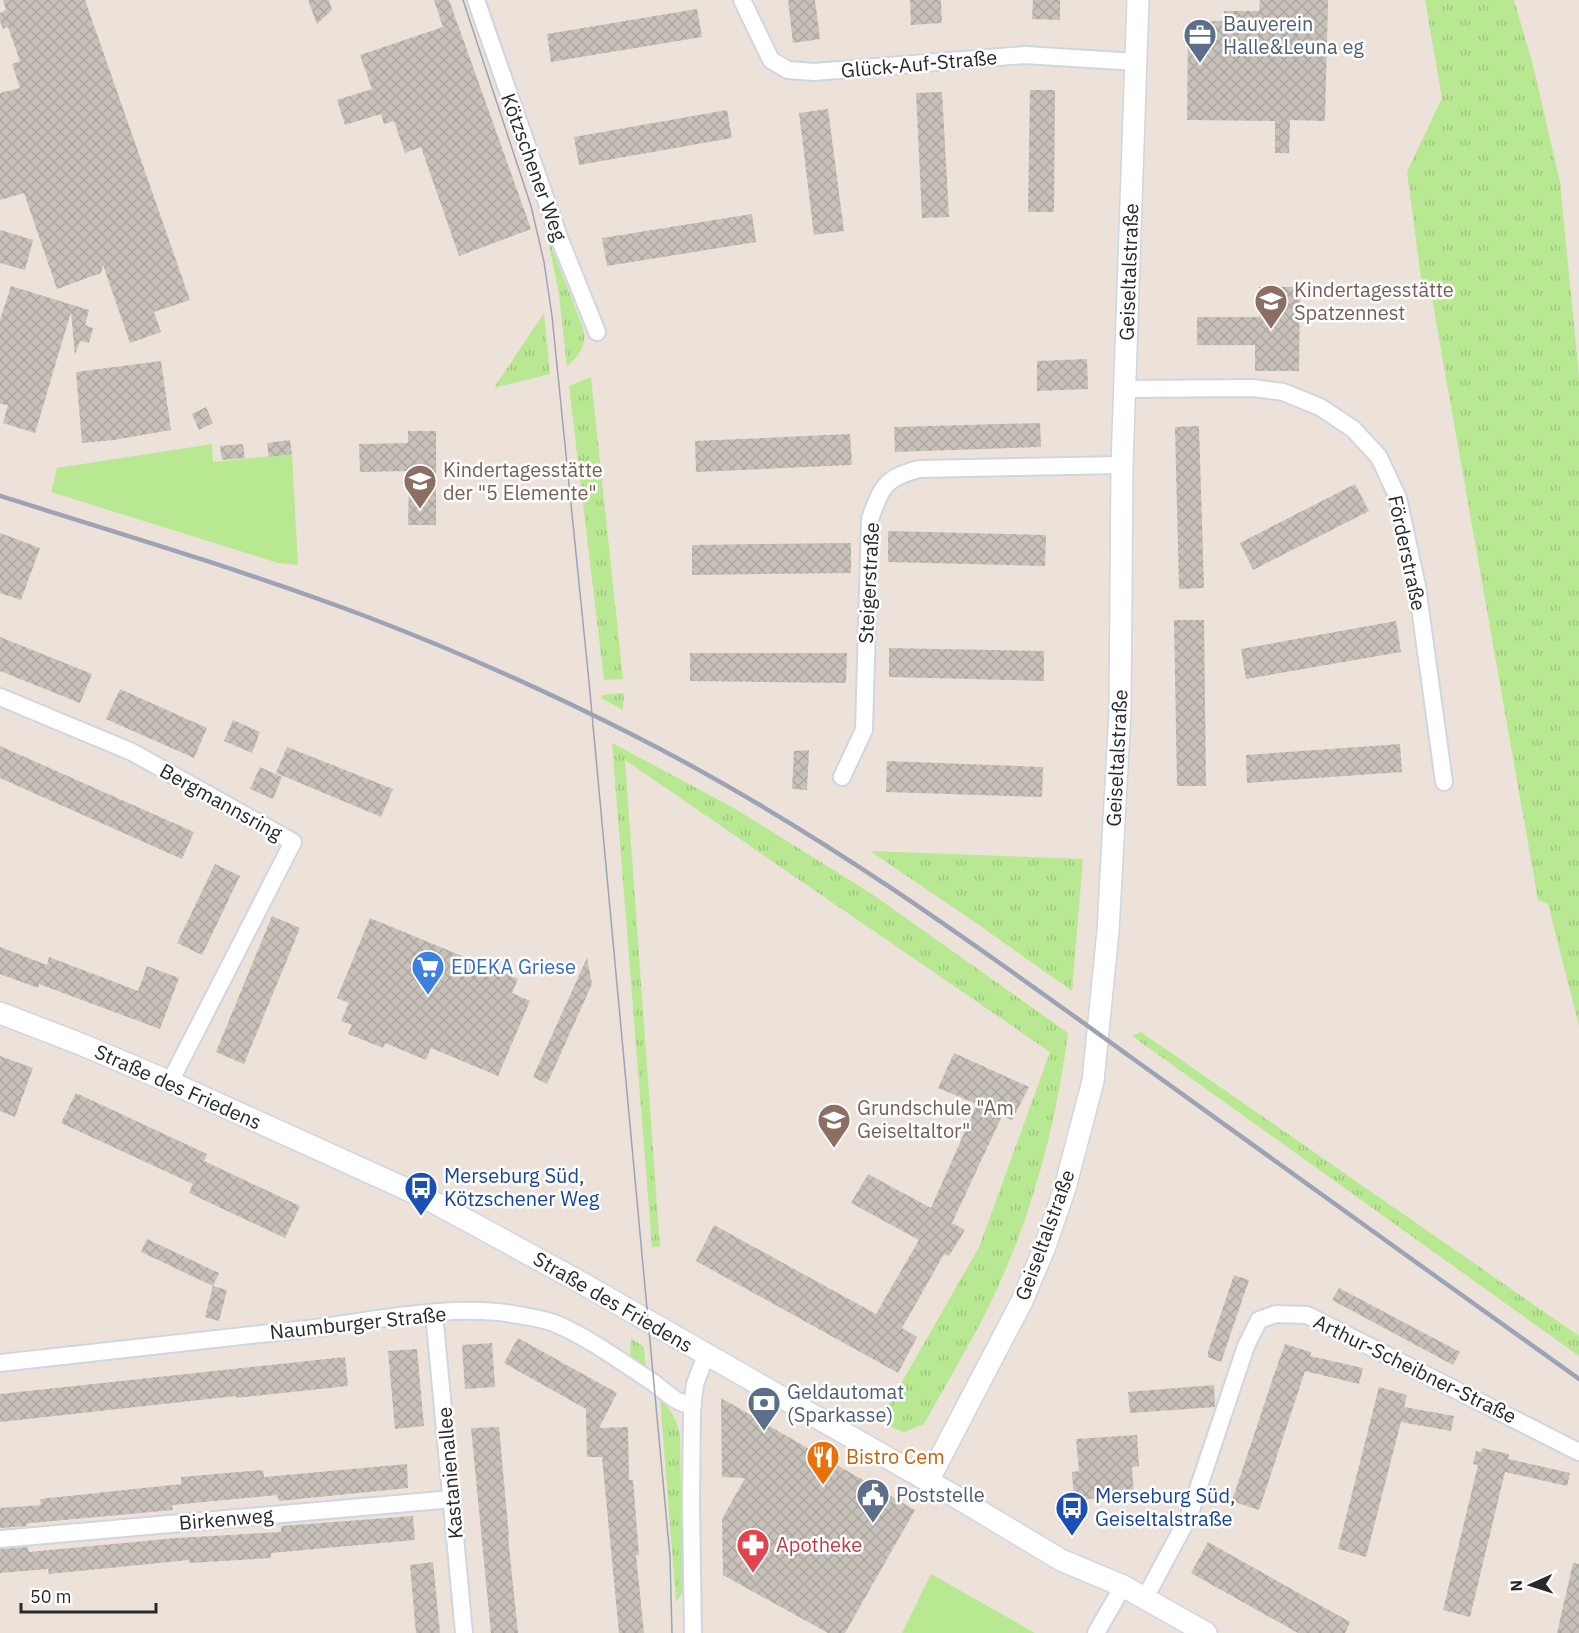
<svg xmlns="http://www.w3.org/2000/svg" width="1579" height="1633" font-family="'IBM Plex Sans',sans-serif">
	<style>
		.grass { fill: url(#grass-tufts) }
		.park { fill: #b9e892 }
		.building { fill: url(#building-cross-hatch) }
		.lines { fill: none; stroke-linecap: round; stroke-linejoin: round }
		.minor-casing { stroke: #cfd5e3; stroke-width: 20 }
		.tertiary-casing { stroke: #cfd5e3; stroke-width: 24 }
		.minor { stroke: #fff; stroke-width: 16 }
		.tertiary { stroke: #fff; stroke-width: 21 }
		.tram { stroke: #9ca3b5; stroke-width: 1.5 }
		.rail { stroke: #9ca3b5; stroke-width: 4.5 }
		.labels { text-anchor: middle; stroke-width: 5; stroke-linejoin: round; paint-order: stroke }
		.service-label { font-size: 20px; fill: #4e5e75; stroke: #fff; text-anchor: start }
		.street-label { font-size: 20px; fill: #292929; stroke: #fff }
		.education-label { font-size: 20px; fill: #785e54; stroke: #fff; text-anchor: start }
		.shop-label { font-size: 20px; fill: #366cbe; stroke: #fff; text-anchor: start }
		.transit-label { font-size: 20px; fill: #164399; stroke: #fff; text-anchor: start }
		.food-label { font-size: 20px; fill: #c56008; stroke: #fff; text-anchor: start }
		.health-label { font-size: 20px; fill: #be3a42; stroke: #fff; text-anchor: start }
	</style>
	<defs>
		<pattern id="grass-tufts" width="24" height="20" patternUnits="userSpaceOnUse" patternTransform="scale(1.5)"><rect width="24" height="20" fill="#b9e892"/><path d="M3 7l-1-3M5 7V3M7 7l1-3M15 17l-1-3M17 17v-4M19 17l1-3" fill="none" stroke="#9fc77e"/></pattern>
		<pattern id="building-cross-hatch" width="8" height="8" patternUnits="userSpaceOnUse" patternTransform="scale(1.5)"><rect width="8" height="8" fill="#c7c1b9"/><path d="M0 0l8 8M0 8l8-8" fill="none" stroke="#aba69f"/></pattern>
	</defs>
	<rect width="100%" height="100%" fill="#ede2da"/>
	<!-- grass -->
	<g class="grass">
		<polygon points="1425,0 1514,0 1532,61 1560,182 1579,377 1579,1026 1548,904 1538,900 1431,293 1423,293 1407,172 1442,98"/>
		<path d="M547 235 583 328C587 346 580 354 567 367L559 294Z"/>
		<polygon points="544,313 550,374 494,388"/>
		<polygon points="591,377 623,679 604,680 569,386"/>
		<polygon points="624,693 623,710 601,698 602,695"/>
		<path d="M612 743 734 808 869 892 1068 1033C1056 1128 1030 1223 988 1308 968 1348 945 1386 924 1424L904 1432 879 1422 979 1247 1050 1052 625 760 660 1247H652Z"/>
		<polygon points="870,851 1083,859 1072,991 979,925"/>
		<polygon points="1141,1032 1579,1336 1579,1356 1132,1036"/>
		<polygon points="631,1338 644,1347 646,1369 630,1358"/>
		<path d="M660 1398C671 1410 677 1419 680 1435L683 1592 676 1602Z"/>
	</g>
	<!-- park -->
	<g class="park">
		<polygon points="212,444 213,462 292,454 298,565 278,563 51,492 57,468"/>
		<polygon points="931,1574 1035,1633 902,1633"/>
	</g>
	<!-- building -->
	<g class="building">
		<polygon points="3,0 85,0 190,300 154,312 161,332 130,343 103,265 101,273 57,289 24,193 0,200 0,93 20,88 12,64 20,61 8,27 3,29 0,21 0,13 6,10"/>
		<polygon points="308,0 329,0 332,10 317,24"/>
		<polygon points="434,0 449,0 531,229 459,256 421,147 405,153 394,121 384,124 381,114 345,125 337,100 372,89 360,55 443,27"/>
		<polygon points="788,0 815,0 820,39 793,43"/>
		<polygon points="910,0 941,0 942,23 911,25"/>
		<polygon points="1033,0 1060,0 1060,20 1032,19"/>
		<polygon points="1260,0 1328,0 1325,121 1290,120 1289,153 1275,153 1275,121 1187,120 1188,21 1224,21 1224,11 1259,11"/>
		<polygon points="697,9 702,37 551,62 547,34"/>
		<polygon points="1030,90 1055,90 1054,212 1028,212"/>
		<polygon points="942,92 949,217 922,218 916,93"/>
		<polygon points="828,109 844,231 814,235 799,113"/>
		<polygon points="727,110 732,138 579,165 574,137"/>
		<polygon points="752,214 756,242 607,266 602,238"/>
		<polygon points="0,230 33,240 25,270 0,263"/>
		<polygon points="11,286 89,310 85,325 93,328 89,343 80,341 75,355 71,312 35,433 3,423 8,405 0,404 0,320"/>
		<polygon points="1259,287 1300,287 1299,371 1255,371 1255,345 1197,345 1197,317 1259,317"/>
		<polygon points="1087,359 1088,389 1037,391 1037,361"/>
		<polygon points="161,361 171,430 114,440 82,443 76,372"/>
		<polygon points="206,407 213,423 199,430 192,414"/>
		<polygon points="1040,423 1041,447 895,452 894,427"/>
		<polygon points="1199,426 1204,588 1179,589 1175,427"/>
		<polygon points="408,431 436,431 436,525 408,525 409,471 360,472 359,444 408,443"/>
		<polygon points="850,434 852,465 696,472 695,441"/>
		<polygon points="290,440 292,454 269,457 267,443"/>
		<polygon points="243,444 245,458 222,460 220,446"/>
		<polygon points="1355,484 1369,511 1253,570 1240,543"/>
		<polygon points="888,531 1046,535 1045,566 888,562"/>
		<polygon points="0,533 40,548 21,600 0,593"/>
		<polygon points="851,543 851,573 692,575 692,545"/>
		<polygon points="1174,620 1204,620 1206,786 1177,786"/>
		<polygon points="1396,621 1401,652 1246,679 1241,649"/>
		<polygon points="0,637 92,674 80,703 0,671"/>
		<polygon points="889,648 1044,651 1044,681 889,677"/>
		<polygon points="690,653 847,653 846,683 690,681"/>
		<polygon points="120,689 207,728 194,758 106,719"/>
		<polygon points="233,720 260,732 252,753 224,741"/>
		<polygon points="1400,744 1402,772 1247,783 1246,755"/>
		<polygon points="0,746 194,832 182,859 0,778"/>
		<polygon points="287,747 393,789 381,817 276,773"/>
		<polygon points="809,750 807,790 792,789 794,751"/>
		<polygon points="887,761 1043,767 1042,797 886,792"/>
		<polygon points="260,767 282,777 273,799 250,789"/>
		<polygon points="215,864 240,876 202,955 177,943"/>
		<polygon points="272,916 300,928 244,1064 216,1052"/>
		<polygon points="370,918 518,979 512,993 530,1001 498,1076 431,1048 426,1060 385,1043 383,1048 348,1034 352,1025 341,1021 349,1003 337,998"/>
		<polygon points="0,947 47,965 49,957 138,991 147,966 179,978 160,1029 39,984 38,988 0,974"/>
		<polygon points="587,958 592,984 547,1084 533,1077"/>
		<polygon points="954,1053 1029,1087 1012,1120 1002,1116 952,1223 965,1230 949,1256 944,1254 902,1328 917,1337 898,1373 696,1261 714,1225 876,1314 919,1240 851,1203 868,1174 931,1208 977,1104 938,1088"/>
		<polygon points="0,1056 33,1068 15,1117 0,1111"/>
		<polygon points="76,1093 207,1154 204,1161 300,1206 285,1238 189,1193 193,1184 61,1123"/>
		<polygon points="147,1239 219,1273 213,1286 141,1252"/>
		<polygon points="1234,1275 1249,1280 1221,1362 1208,1357 1208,1352"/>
		<polygon points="213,1286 227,1290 219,1321 205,1317"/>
		<polygon points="1339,1288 1460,1352 1453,1365 1332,1300"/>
		<polygon points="518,1338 617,1393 599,1428 628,1427 629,1480 633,1480 639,1555 636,1555 644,1633 619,1633 602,1457 587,1457 586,1409 504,1363"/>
		<polygon points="492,1343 495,1387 465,1389 462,1345"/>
		<polygon points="1285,1344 1311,1352 1310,1356 1363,1368 1359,1384 1305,1371 1259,1510 1232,1501 1272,1381 1274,1381 1272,1380"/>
		<polygon points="417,1349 424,1426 395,1429 388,1351"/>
		<polygon points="345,1357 348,1386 236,1398 236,1396 0,1422 0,1394"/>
		<polygon points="1214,1385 1215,1407 1130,1413 1128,1392"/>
		<polygon points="1379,1387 1407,1395 1404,1407 1454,1416 1451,1431 1401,1422 1366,1557 1338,1549"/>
		<polygon points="721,1398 915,1510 845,1633 828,1633 723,1575 722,1519 745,1478 722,1477"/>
		<polygon points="499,1427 509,1537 508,1537 518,1633 491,1633 471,1428"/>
		<polygon points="1137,1435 1139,1466 1132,1467 1134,1496 1074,1500 1072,1472 1079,1471 1076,1439"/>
		<polygon points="1482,1448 1509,1454 1508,1459 1570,1473 1567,1486 1505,1472 1470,1617 1443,1610 1478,1465 1473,1464 1476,1451 1481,1452"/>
		<polygon points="407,1464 408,1488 279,1501 277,1495 172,1505 173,1510 31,1523 26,1524 27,1526 0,1528 0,1508 41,1505 40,1499 181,1484 181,1477 263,1470 264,1477"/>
		<polygon points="413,1516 415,1540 271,1553 271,1558 190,1563 189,1560 49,1574 48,1569 0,1573 0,1549 28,1547 29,1552 176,1538 281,1532 281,1526"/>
		<polygon points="1208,1542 1350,1622 1345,1633 1298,1633 1191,1573"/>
		<polygon points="433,1562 440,1633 416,1633 410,1565"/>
		<polygon points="1573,1563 1579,1564 1579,1633 1557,1633"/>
	</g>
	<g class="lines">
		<!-- minor casing -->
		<g class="minor-casing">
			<g id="minor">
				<polyline points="476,0 560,240 597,332"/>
				<polyline points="742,0 771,60 788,70 814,72 1025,55 1136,62"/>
				<polyline points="1125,389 1253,388 1283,392 1320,407 1353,429 1379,457 1398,498 1417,586 1444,782"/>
				<polyline points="0,697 132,752 293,842 170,1082"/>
				<path d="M842 777 864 730 870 519C882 486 885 478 919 469L1122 465"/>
				<polyline points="434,1313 464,1633"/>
				<path d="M0 1363C105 1352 210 1340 315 1328 378 1320 456 1303 518 1315 530 1317 543 1319 554 1323 588 1337 620 1361 651 1381 666 1391 674 1404 693 1405"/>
				<polyline points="0,1539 453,1499"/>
				<polyline points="1145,1598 1189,1516 1246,1346 1259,1320 1276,1314 1307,1315 1579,1452"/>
				<polyline points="693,1633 691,1505 692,1408 695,1384 706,1355"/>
				<polyline points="1096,1633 1123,1586"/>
			</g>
		</g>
		<!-- tertiary casing -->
		<g class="tertiary-casing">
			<g id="tertiary">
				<polyline points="0,1013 83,1045 170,1082 426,1198 580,1282 951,1494 1061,1560 1123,1586 1206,1633"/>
				<polyline points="928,1481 1022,1301 1044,1249 1065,1188 1093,1081 1108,931 1120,712 1122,465 1138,0"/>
			</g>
		</g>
		<!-- minor -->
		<use href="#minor" class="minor"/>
		<!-- tertiary -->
		<use href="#tertiary" class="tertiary"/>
		<!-- tram -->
		<polyline class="tram" points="463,0 531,206 544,262 552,316 589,682 670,1557 672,1633"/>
		<!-- rail -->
		<path class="rail" d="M0 496C122 534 245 571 365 616 457 651 546 691 633 735 811 825 972 942 1132 1058 1281 1166 1430 1272 1579 1379"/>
	</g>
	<!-- icons -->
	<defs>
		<g id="office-pin" transform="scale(1.725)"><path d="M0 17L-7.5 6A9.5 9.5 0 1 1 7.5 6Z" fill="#5c6f8a" stroke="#fff"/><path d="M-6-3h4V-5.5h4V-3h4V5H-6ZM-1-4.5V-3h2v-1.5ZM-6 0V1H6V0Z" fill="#fff"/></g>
		<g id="school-pin" transform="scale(1.725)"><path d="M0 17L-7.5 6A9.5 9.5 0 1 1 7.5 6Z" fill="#8d6e63" stroke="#fff"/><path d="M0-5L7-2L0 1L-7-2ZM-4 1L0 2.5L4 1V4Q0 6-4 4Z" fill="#fff"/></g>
		<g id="supermarket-pin" transform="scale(1.725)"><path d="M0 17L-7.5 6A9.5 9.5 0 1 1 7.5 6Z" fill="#3f7fe0" stroke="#fff"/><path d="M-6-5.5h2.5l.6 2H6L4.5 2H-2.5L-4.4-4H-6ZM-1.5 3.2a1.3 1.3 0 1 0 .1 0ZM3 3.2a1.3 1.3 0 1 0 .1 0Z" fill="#fff"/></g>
		<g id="bus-pin" transform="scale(1.725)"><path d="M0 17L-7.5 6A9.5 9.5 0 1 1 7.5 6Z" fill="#1a4fb4" stroke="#fff"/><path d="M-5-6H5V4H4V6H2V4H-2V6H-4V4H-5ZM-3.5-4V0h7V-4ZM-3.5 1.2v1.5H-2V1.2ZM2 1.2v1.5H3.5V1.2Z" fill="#fff"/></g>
		<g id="bank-pin" transform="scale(1.725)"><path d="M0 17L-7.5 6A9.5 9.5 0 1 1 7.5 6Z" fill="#5c6f8a" stroke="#fff"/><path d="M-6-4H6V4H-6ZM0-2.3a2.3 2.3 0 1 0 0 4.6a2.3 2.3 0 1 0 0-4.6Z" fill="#fff"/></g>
		<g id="restaurant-pin" transform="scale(1.725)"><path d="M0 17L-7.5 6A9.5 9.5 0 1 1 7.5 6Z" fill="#e8710a" stroke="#fff"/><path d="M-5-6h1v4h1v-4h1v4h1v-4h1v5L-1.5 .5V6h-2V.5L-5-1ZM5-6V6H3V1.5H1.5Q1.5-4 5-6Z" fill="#fff"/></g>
		<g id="civic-pin" transform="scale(1.725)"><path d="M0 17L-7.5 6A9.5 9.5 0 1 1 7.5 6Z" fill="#5c6f8a" stroke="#fff"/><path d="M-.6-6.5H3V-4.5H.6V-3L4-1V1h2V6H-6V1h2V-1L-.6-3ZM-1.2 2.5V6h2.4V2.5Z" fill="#fff"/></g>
		<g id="pharmacy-pin" transform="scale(1.725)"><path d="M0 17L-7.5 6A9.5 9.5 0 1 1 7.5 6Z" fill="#e0444e" stroke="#fff"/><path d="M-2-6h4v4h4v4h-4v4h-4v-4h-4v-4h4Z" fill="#fff"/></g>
	</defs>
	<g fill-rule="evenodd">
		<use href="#office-pin" x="1200" y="35"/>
		<use href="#school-pin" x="1271" y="301"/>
		<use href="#school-pin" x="420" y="481"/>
		<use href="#supermarket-pin" x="428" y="967"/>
		<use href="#school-pin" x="834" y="1120"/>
		<use href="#bus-pin" x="421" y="1188"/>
		<use href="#bank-pin" x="764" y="1403"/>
		<use href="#restaurant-pin" x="823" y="1457"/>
		<use href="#civic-pin" x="873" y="1495"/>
		<use href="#bus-pin" x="1072" y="1508"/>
		<use href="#pharmacy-pin" x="753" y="1545"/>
	</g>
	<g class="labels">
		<!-- service labels -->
		<g class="service-label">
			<text x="1223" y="31">Bauverein<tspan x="1223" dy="23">Halle&amp;Leuna eg</tspan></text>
			<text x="787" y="1399">Geldautomat<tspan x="787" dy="23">(Sparkasse)</tspan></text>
			<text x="896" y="1502">Poststelle</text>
		</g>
		<!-- street labels -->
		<g class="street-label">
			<text transform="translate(919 64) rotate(-5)" y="7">Glück-Auf-Straße</text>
			<text transform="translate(534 167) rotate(70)" y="7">Kötzschener Weg</text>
			<text transform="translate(1129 272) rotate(-88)" y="7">Geiseltalstraße</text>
			<text transform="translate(1407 553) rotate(78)" y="7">Förderstraße</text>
			<text transform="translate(869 583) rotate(-87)" y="7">Steigerstraße</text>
			<text transform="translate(1117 758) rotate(-87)" y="7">Geiseltalstraße</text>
			<text transform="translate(221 802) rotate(29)" y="7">Bergmannsring</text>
			<text transform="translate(178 1087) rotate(24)" y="7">Straße des Friedens</text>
			<text transform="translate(1045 1235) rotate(-70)" y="7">Geiseltalstraße</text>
			<text transform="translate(613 1302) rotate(30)" y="7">Straße des Friedens</text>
			<text transform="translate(358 1323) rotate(-6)" y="7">Naumburger Straße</text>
			<text transform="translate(1415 1369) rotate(26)" y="7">Arthur-Scheibner-Straße</text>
			<text transform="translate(450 1473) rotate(-95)" y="7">Kastanienallee</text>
			<text transform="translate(226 1519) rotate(-5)" y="7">Birkenweg</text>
		</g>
		<!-- education labels -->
		<g class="education-label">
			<text x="1294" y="297">Kindertagesstätte<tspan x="1294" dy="23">Spatzennest</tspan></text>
			<text x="443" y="477">Kindertagesstätte<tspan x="443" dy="23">der "5 Elemente"</tspan></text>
			<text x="857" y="1115">Grundschule "Am<tspan x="857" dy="23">Geiseltaltor"</tspan></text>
		</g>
		<!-- shop labels -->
		<g class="shop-label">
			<text x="451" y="974">EDEKA Griese</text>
		</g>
		<!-- transit labels -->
		<g class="transit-label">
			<text x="444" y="1183">Merseburg Süd,<tspan x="444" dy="23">Kötzschener Weg</tspan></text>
			<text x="1095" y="1503">Merseburg Süd,<tspan x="1095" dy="23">Geiseltalstraße</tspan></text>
		</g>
		<!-- food labels -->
		<g class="food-label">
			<text x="846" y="1464">Bistro Cem</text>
		</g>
		<!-- health labels -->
		<g class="health-label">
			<text x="776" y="1552">Apotheke</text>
		</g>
	</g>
	<!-- north arrow -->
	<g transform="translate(1531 1585) rotate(267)" stroke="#ffffff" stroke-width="4.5" paint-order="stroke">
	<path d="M0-4.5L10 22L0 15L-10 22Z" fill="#292929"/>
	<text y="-9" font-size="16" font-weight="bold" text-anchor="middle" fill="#292929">N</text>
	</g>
	<!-- scale -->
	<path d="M21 1603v9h135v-9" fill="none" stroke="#292929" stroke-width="3"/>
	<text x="30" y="1603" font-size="18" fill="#292929" stroke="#ffffff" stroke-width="4.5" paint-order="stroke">50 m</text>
</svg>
